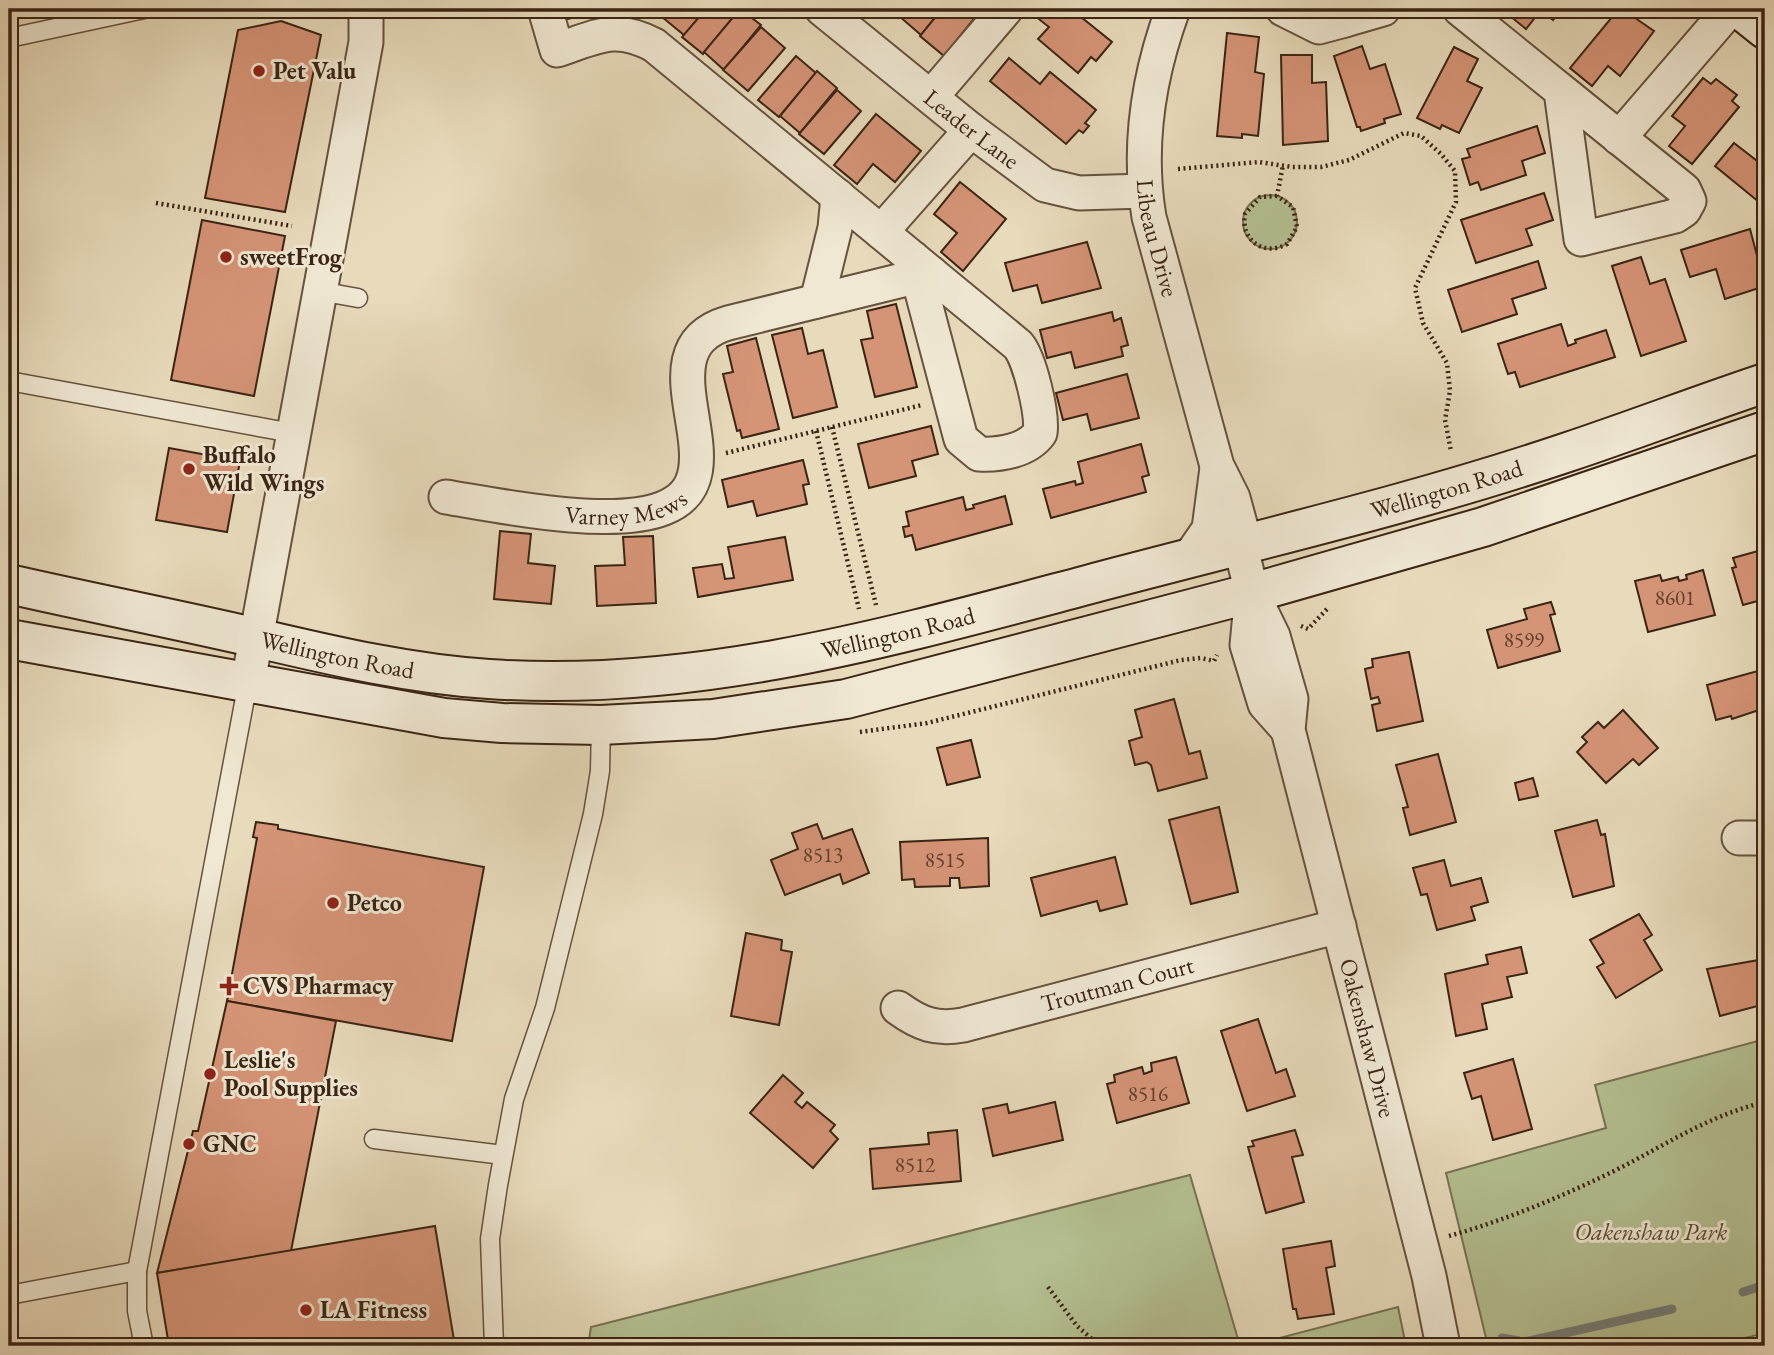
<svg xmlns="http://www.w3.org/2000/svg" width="1774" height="1355" font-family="'EB Garamond',serif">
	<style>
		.green { fill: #b4c092; stroke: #777253; stroke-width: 2 }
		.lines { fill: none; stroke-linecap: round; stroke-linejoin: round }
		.stream { stroke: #747d78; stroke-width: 9 }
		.building { fill: #d69477; stroke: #3a2414; stroke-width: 2 }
		.lane-casing { stroke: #66523e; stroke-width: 21 }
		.street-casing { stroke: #66523e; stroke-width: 37 }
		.secondary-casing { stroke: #3a2414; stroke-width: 42 }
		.path { stroke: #3a2414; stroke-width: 4.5; stroke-dasharray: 2 3.5; stroke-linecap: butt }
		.lane { stroke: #f0e8d3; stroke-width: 18 }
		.street { stroke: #f0e8d3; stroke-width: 33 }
		.secondary { stroke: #f0e8d3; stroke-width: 38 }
		.poi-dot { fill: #8f2418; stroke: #f0e8d3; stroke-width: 2.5 }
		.labels { text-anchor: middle; stroke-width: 6; stroke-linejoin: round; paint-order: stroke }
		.number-label { font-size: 21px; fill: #61402d }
		.poi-label { font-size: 24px; font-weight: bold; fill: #3a2414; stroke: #f0e8d3; text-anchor: start }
		.street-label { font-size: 24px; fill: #3a2414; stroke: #f0e8d3 }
		.park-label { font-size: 24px; font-style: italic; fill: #584b34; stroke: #f0e8d3 }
	</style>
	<rect width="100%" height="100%" fill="#e8dbbc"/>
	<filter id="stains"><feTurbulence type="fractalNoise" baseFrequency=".00286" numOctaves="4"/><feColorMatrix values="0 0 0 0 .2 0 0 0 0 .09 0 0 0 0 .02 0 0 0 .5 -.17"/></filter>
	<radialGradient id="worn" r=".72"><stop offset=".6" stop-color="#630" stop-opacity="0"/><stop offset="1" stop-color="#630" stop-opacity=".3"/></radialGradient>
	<!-- green -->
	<g class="green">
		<circle cx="1270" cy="222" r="27"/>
		<polygon points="1765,1039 1765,1333 1713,1346 1488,1346 1446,1173 1606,1128 1595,1085"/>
		<polygon points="1190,1175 1240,1346 588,1346 591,1327"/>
		<polygon points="1398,1307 1406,1346 1249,1346"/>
	</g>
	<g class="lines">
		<!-- stream -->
		<g class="stream">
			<polyline points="1743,1292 1765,1285"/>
			<polyline points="1502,1338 1519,1341"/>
			<polyline points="1507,1346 1672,1309"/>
		</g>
	</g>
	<!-- building -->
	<g class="building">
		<polygon points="565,9 598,9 598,10 568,19"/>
		<polygon points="669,9 706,9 684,35 662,17"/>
		<polygon points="706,9 740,9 703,54 682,37"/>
		<polygon points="740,9 761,25 724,70 704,52"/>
		<polygon points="887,9 905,9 898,18"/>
		<polygon points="905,9 942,9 921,35 899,16"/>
		<polygon points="942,9 977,9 980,11 944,56 920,36"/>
		<polygon points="1032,9 1071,9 1112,42 1096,61 1091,57 1078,73 1038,39 1049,27 1030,12"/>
		<polygon points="1506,9 1562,9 1553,20 1541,10 1526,29 1504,11"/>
		<polygon points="1622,9 1654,31 1620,76 1608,66 1592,86 1570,68 1617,11 1619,13"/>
		<polygon points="281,21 321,35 285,212 205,198 238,30"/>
		<polygon points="761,27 785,48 748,91 723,70"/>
		<polygon points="1227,33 1259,37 1255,72 1264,74 1258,136 1242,134 1242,138 1217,136"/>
		<polygon points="1362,46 1370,69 1385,64 1401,114 1384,119 1385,123 1361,131 1360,127 1357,127 1334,56"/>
		<polygon points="1454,47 1478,59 1467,81 1482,88 1459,133 1442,125 1440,129 1417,118"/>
		<polygon points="1281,55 1312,55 1312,83 1326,82 1328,141 1283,145"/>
		<polygon points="796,56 816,73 779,117 758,100"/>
		<polygon points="1009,58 1040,84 1050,72 1096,110 1085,123 1089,126 1083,133 1079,130 1066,144 990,81"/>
		<polygon points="817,71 837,88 800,133 780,116"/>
		<polygon points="1703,78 1711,84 1716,79 1737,95 1732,101 1739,107 1692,164 1669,146 1685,126 1672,116"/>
		<polygon points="837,90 861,111 824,154 799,134"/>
		<polygon points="876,114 921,151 895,182 873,164 857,184 834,165"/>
		<polygon points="1537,126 1545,153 1522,161 1526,175 1481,190 1478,182 1470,185 1462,159 1470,157 1467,149"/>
		<polygon points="1734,143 1756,160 1765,148 1765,207 1715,166"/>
		<polygon points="960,182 1006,219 963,271 941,252 957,233 934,214"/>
		<polygon points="1544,193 1553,220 1526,229 1532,245 1476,263 1461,220"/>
		<polygon points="202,220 285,236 254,396 171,380"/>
		<polygon points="1750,229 1765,286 1725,299 1716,269 1690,277 1681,250"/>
		<polygon points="1087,242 1101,288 1042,303 1037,285 1013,291 1005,263"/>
		<polygon points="1641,257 1650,284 1665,279 1686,341 1641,356 1612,266"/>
		<polygon points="1538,261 1546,288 1512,299 1517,314 1462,332 1448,290"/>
		<polygon points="896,304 917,387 875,397 861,340 873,338 867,311"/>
		<polygon points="1112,312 1114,321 1121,318 1128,345 1121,347 1123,356 1075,368 1071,352 1047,358 1040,330"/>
		<polygon points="1561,324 1568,346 1576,343 1575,340 1606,330 1615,357 1520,387 1515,372 1508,374 1498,344"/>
		<polygon points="802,328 808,354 823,350 837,407 793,418 772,335"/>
		<polygon points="756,338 779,429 742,438 740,430 737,431 723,374 733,372 727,346"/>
		<polygon points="1127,374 1139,418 1091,430 1087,414 1063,420 1056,393"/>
		<polygon points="931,426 938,454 912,461 916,476 869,488 858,444"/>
		<polygon points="1141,444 1149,475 1142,477 1146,492 1051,518 1043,489 1075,481 1076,485 1083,483 1078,462"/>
		<polygon points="169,448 240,461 227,532 156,520"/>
		<polygon points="803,460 809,484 803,485 807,504 757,516 753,501 728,507 722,480"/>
		<polygon points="1005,496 1012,524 916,550 912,535 905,537 903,527 909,526 906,512 963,497 966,510 974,508 973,505"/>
		<polygon points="500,531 531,534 528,563 555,566 551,604 494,599"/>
		<polygon points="653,536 656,603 597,606 595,566 625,565 623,537"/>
		<polygon points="785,537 793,580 698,597 693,568 722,564 725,579 734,578 728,547"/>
		<polygon points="1765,549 1765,599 1743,605 1732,568 1736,567 1733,558"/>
		<polygon points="1703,570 1715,615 1648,632 1635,581 1660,575 1662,581 1678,577 1679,581 1687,579 1686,575"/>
		<polygon points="1551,602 1555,614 1550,615 1560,651 1498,668 1487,630 1527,619 1524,609"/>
		<polygon points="1409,652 1423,721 1377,731 1372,705 1380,703 1378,697 1371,699 1365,669 1373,667 1372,659"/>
		<polygon points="1765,669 1765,708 1732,719 1731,716 1716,720 1707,685"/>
		<polygon points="1174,699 1189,754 1200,751 1207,778 1158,791 1151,765 1147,762 1135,765 1129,741 1142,737 1135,710"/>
		<polygon points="1623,710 1658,748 1639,765 1633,759 1606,783 1577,752 1587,742 1582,737 1598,722 1604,728"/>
		<polygon points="971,740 980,777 947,785 937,748"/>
		<polygon points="1438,754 1456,822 1410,835 1403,808 1408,807 1396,765"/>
		<polygon points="1533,778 1538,796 1519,800 1515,783"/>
		<polygon points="1219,807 1238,892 1191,904 1169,820"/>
		<polygon points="1597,820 1601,835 1605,834 1614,886 1573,897 1555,831"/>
		<polygon points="256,822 278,825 278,829 484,867 452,1041 227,1001 257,838 253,837"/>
		<polygon points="817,824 823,839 852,829 869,873 843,884 840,874 785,895 771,860 798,849 792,833"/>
		<polygon points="988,838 989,886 960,888 959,878 950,878 950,886 915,887 914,879 902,880 900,842"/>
		<polygon points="1115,857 1127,904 1100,911 1097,901 1041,916 1031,878"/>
		<polygon points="1444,860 1451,886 1481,878 1488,902 1471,907 1475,920 1437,930 1427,894 1421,895 1413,868"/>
		<polygon points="1639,914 1652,935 1644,940 1662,970 1616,998 1597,967 1604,963 1590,940"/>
		<polygon points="746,933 782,940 781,950 792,952 779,1025 731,1016"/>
		<polygon points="1521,947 1527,973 1507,977 1512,997 1482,1004 1487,1029 1456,1036 1445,974 1488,964 1486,955"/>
		<polygon points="1759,960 1760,965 1765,964 1765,1004 1720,1016 1707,969"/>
		<polygon points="227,1001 336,1021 291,1251 157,1273 193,1131 198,1131"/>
		<polygon points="1258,1019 1276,1073 1286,1069 1295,1096 1247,1111 1221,1031"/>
		<polygon points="1176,1057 1189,1103 1117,1123 1107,1084 1115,1082 1114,1075 1142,1067 1144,1074 1152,1071 1151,1063"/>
		<polygon points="1513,1059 1532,1129 1493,1140 1481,1096 1472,1099 1464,1073"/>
		<polygon points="783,1075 803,1093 795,1102 802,1108 807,1102 835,1125 830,1131 838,1139 813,1168 750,1113"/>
		<polygon points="1055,1102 1063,1140 993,1156 983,1109 1007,1104 1009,1113"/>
		<polygon points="957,1130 961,1181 873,1189 870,1149 929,1144 928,1133"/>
		<polygon points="1295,1130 1303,1155 1292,1157 1304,1202 1266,1213 1248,1147 1254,1146 1252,1141"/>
		<polygon points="435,1226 455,1346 169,1346 157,1273"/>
		<polygon points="1331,1241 1335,1266 1326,1268 1334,1314 1298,1319 1296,1309 1293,1309 1283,1249"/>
	</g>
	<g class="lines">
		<!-- lane casing -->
		<g class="lane-casing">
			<g id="lane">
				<polyline points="9,38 144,9"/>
				<polyline points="319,291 358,298"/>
				<polyline points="9,381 292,433"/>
				<polyline points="374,1139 503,1155"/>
				<polyline points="9,1295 137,1271"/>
				<polyline points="144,1346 137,1311 137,1271 248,682"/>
				<polyline points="494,1346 490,1239 498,1185 514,1099 545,1008 593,814 600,771 601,725"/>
			</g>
		</g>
		<!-- street casing -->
		<g class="street-casing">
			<g id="street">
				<path d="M545 9 557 50C597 37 614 24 654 45L881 232C927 270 972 307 1018 345 1030 359 1043 415 1040 433 1027 451 1000 455 979 454L961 439 913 258"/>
				<path id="s1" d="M822 9 971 130 1045 185 1079 193 1145 191"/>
				<path id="s2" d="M1173 9C1148 77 1137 145 1149 217L1217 466 1233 498 1242 531 1240 544 1252 593 1273 636 1291 699 1288 730 1429 1276 1443 1346"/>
				<polyline points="1283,9 1319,27 1345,20 1355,9"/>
				<path d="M1460 9C1535 69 1609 130 1684 190L1689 201 1684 210 1675 216 1581 239 1561 91"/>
				<polyline points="1345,20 1383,9"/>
				<polyline points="931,97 1006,9"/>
				<polyline points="1619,138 1730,9"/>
				<polyline points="881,232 971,130"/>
				<polyline points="817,301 835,228 838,196"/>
				<path id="s3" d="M446 497C501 506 612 529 664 508 747 475 633 351 728 323L931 273"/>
				<polyline points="1189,558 1209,529 1217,468"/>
				<polyline points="1252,593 1247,645 1265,704 1288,730"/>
				<polyline points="248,682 366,42 366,9"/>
				<polyline points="1739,838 1765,838"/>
				<path id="s4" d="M898 1008C920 1024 936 1030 963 1025L1339 926"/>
			</g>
		</g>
		<!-- secondary casing -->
		<g class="secondary-casing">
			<g id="secondary">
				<polyline points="1740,9 1765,29"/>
				<path id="s5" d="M9 584C92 603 175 619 257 638 334 656 410 674 489 679 695 693 891 637 1087 585 1248 542 1411 505 1568 452 1634 430 1699 405 1765 383"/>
				<polyline points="9,639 444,718 502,723 601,725 713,719 846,699 1252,593 1483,527 1765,431"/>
			</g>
		</g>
		<!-- path -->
		<g class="path">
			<polyline points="1178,169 1259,162 1292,167 1321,167 1349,160 1404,133 1421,136 1441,154 1455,171 1456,202 1415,288 1423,323 1447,363 1450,391 1445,420 1451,451"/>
			<path d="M1277 196 1260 197 1245 214C1240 240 1264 257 1287 244L1297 227 1293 207 1277 196 1283 165"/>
			<polyline points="156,203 292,226"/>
			<polyline points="832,427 876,605"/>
			<polyline points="816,431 859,609"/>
			<polyline points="726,453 922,405"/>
			<polyline points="1301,626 1308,629 1328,608"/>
			<polyline points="860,732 927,723 1181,660 1201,658 1214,661 1217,655"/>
			<path d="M1449 1236C1506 1220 1561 1197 1614 1171 1666 1145 1707 1116 1765 1102"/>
			<polyline points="1048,1287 1077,1326 1100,1346"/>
			<polyline points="1381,1346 1411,1340"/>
		</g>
		<!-- lane -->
		<use href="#lane" class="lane"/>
		<!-- street -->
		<use href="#street" class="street"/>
		<!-- secondary -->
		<use href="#secondary" class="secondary"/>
	</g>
	<!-- markers -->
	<g class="poi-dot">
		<circle cx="259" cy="71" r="7"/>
		<circle cx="226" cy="257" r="7"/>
		<circle cx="189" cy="469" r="7"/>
		<circle cx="333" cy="903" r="7"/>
		<path d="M225.5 975.5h7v7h7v7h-7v7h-7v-7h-7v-7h7z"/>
		<circle cx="210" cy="1074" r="7"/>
		<circle cx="189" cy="1144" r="7"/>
		<circle cx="306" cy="1310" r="7"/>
	</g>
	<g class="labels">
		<!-- number labels -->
		<g class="number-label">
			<text x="1675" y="605">8601</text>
			<text x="1524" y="647">8599</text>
			<text x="823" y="862">8513</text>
			<text x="945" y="867">8515</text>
			<text x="1148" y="1101">8516</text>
			<text x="915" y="1172">8512</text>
		</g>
		<!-- poi labels -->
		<g class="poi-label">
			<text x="273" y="79">Pet Valu</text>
			<text x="240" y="265">sweetFrog</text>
			<text x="203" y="463">Buffalo<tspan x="203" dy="28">Wild Wings</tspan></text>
			<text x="347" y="911">Petco</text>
			<text x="243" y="994">CVS Pharmacy</text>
			<text x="224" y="1068">Leslie's<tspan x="224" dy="28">Pool Supplies</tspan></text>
			<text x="203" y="1152">GNC</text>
			<text x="320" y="1318">LA Fitness</text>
		</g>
		<!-- street labels -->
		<g class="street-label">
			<text dy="8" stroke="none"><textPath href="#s1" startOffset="192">Leader Lane</textPath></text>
			<text dy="8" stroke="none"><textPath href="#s2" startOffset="234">Libeau Drive</textPath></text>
			<text dy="8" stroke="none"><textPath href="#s5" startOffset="1470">Wellington Road</textPath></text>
			<text dy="8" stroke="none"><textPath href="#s3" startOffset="182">Varney Mews</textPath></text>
			<text dy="8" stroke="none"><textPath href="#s5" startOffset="903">Wellington Road</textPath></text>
			<text dy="8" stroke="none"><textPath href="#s5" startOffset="336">Wellington Road</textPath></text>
			<text dy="8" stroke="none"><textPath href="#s4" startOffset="229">Troutman Court</textPath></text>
			<text dy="8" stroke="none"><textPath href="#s2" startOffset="1066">Oakenshaw Drive</textPath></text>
		</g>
		<!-- park labels -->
		<g class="park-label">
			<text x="1651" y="1240">Oakenshaw Park</text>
		</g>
	</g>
	<!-- margin -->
	<rect width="1774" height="1355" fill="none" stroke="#e8dbbc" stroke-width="35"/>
	<rect x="10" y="10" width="1753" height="1334" fill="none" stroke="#3a2414" stroke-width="3.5"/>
	<rect x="18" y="18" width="1739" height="1320" fill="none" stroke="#3a2414" stroke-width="2"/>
	<rect width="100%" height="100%" filter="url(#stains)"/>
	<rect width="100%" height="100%" fill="url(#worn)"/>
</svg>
